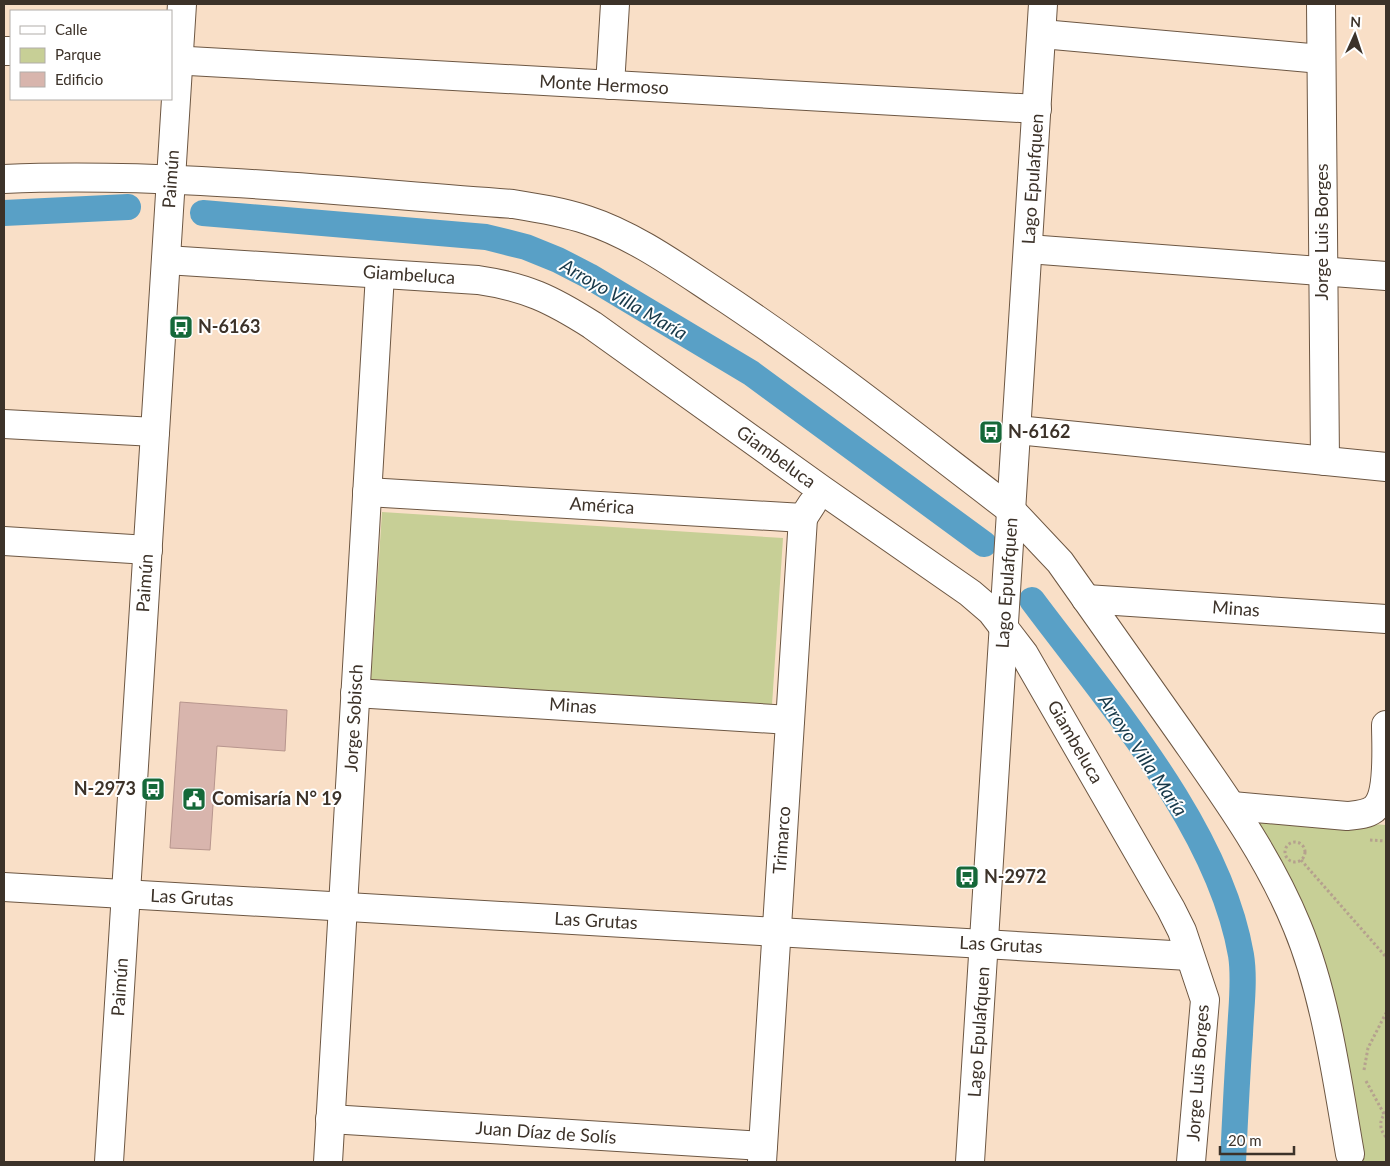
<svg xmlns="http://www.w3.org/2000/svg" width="1390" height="1166" font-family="Lato,sans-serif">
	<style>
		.green { fill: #c7cf96 }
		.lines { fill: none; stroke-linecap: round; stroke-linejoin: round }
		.canal { stroke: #59a0c6; stroke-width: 26 }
		.building { fill: #d8b5ad; stroke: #b7958d }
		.minor-casing { stroke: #6d5743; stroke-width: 30 }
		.path { stroke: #b5a18e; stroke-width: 3; stroke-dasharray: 2.5 2.5; stroke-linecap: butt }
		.minor { stroke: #fff; stroke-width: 28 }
		.labels { text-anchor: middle; stroke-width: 4; stroke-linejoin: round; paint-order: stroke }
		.street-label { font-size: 18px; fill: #3c3229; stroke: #fff }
		.poi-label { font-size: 18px; font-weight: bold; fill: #3c3229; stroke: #fff; text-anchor: start }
		.water-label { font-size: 19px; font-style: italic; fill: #183949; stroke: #fff }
	</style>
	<rect width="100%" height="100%" fill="#f9dfc7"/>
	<!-- green -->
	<g class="green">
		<polygon points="382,512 783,538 772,705 371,679"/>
		<polygon points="1270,816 1386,825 1386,1162 1362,1162 1340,1055 1258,827 1261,818"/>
	</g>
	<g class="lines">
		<!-- canal -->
		<g class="canal">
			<polyline points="4,213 128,207"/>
			<polyline points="203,213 486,237 526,247 558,260 589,276 751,373 984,544"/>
			<path d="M1032 600C1108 702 1219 827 1241 955 1245 980 1241 1008 1240 1034 1237 1077 1235 1119 1233 1162"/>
		</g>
	</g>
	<!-- building -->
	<polygon class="building" points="180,702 287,710 285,751 217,746 210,850 170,848"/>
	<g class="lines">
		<!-- minor casing -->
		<g class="minor-casing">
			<g id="minor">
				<polyline points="1321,4 1325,461"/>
				<polyline points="1042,34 1321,59"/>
				<polyline points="4,51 11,51"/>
				<polyline points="171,60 1037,109"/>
				<polyline points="610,85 615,4"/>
				<path d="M4 179C174 172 344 192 513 204 538 208 563 212 587 220 633 235 675 265 716 292 818 359 914 436 1011 510L1060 562C1100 619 1140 676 1180 732 1224 795 1268 855 1297 926 1326 996 1337 1080 1350 1154"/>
				<polyline points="1028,249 1386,276"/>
				<path d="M166 260 478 280C526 287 551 299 592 325L822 490 970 593 991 611 1024 654 1171 909 1182 931 1205 1000 1191 1162"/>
				<polyline points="4,424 155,432"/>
				<polyline points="1017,430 1386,467"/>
				<polyline points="367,492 803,518 812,504"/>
				<polyline points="4,541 148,550"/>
				<polyline points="1086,599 1386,619"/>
				<polyline points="355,693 790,720"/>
				<path d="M1232 806 1347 816C1356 815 1366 815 1374 809 1390 796 1386 746 1386 725"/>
				<polyline points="4,887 1189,956"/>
				<polyline points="330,1119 763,1146"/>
				<polyline points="109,1162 182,4"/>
				<polyline points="328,1162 380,274"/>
				<polyline points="762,1162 803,518"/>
				<polyline points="970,1162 1043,4"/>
			</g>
		</g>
		<!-- path -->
		<g class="path">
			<polyline points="1370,840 1385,841"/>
			<circle cx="1295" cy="852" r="10"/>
			<polyline points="1301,860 1386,957"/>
			<polyline points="1364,1070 1368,1048 1386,1013"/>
			<polyline points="1366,1081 1384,1114"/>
			<path d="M1386 1112C1379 1120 1379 1129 1386 1137"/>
		</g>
		<!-- minor -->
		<use href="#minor" class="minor"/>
	</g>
	<!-- icons -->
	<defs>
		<g id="bus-square" transform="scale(1.25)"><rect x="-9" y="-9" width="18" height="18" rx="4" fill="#156839" stroke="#fff"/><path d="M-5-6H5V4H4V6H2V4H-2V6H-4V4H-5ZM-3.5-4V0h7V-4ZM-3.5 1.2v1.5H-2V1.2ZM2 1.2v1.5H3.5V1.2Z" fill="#fff"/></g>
		<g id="civic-square" transform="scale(1.25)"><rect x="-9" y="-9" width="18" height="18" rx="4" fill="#156839" stroke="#fff"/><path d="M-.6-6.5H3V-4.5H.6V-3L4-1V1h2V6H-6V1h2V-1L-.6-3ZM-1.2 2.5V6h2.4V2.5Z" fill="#fff"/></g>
	</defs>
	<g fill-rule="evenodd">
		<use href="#bus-square" x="181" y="327"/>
		<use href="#bus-square" x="991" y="432"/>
		<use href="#bus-square" x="153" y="789"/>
		<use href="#civic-square" x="194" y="799"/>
		<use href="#bus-square" x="967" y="877"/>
	</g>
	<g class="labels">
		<!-- street labels -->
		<g class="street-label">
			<text transform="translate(604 85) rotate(3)" y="6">Monte Hermoso</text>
			<text transform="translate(171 179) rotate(-86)" y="6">Paimún</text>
			<text transform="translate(1033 179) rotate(-86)" y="6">Lago Epulafquen</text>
			<text transform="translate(1322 232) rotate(-90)" y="6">Jorge Luis Borges</text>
			<text transform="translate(409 275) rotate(4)" y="6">Giambeluca</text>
			<text transform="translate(776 457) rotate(36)" y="6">Giambeluca</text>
			<text transform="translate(602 506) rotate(4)" y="6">América</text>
			<text transform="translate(145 583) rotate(-86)" y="6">Paimún</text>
			<text transform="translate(1007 583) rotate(-86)" y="6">Lago Epulafquen</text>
			<text transform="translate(1236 609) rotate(4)" y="6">Minas</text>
			<text transform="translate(573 706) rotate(4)" y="6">Minas</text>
			<text transform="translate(354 718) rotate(-87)" y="6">Jorge Sobisch</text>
			<text transform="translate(1075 742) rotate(60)" y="6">Giambeluca</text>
			<text transform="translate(782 840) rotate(-86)" y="6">Trimarco</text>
			<text transform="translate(192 898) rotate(3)" y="6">Las Grutas</text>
			<text transform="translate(596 921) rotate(3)" y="6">Las Grutas</text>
			<text transform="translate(1001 945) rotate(3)" y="6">Las Grutas</text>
			<text transform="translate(120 987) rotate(-86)" y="6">Paimún</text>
			<text transform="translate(979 1032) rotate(-86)" y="6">Lago Epulafquen</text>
			<text transform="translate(1198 1073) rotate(-86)" y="6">Jorge Luis Borges</text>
			<text transform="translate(546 1133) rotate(4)" y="6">Juan Díaz de Solís</text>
		</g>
		<!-- poi labels -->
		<g class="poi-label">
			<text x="198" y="333">N-6163</text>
			<text x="1008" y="438">N-6162</text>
			<text x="136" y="795" text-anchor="end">N-2973</text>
			<text x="212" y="805">Comisaría N° 19</text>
			<text x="984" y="883">N-2972</text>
		</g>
		<!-- water labels -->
		<g class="water-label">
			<text transform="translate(624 299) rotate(30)" y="7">Arroyo Villa María</text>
			<text transform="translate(1143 755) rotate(56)" y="7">Arroyo Villa María</text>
		</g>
	</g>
	<!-- border -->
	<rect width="1390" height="1166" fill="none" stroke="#3c3229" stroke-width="10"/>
	<!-- legend -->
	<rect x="10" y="10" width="162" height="90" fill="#ffffff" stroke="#b1ada9"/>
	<rect x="20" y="26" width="25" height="8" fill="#ffffff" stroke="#b1ada9"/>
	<text x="55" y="35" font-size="15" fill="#3c3229">Calle</text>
	<rect x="20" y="48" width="25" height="15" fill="#c7cf96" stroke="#b1ada9"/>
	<text x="55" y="60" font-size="15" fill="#3c3229">Parque</text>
	<rect x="20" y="72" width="25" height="15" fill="#d8b5ad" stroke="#b1ada9"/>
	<text x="55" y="85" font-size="15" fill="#3c3229">Edificio</text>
	<!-- north arrow -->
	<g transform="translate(1355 35) rotate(3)" stroke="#ffffff" stroke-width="4" paint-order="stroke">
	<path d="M0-4L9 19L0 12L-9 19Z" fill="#3c3229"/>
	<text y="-8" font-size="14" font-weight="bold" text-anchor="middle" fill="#3c3229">N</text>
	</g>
	<!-- scale -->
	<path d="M1220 1146v8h74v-8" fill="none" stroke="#3c3229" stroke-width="2.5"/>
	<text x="1228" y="1146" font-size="15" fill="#3c3229" stroke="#ffffff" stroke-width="4" paint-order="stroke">20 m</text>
</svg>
